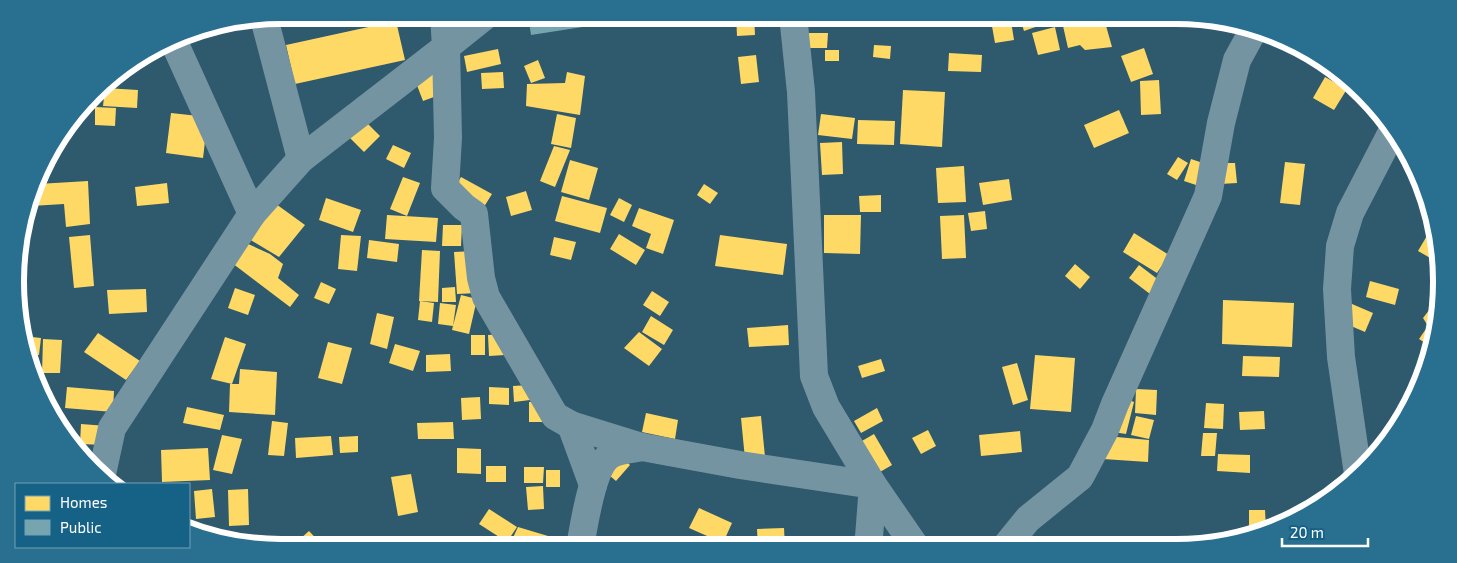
<svg xmlns="http://www.w3.org/2000/svg" width="1457" height="563" font-family="'Exo 2',sans-serif">
	<style>
		.homes { fill: #ffd966 }
		.public { fill: #76a5af }
		.lines { fill: none; stroke-linecap: round; stroke-linejoin: round }
		.minor { stroke: #7594a2; stroke-width: 28 }
		.rim { fill: none; stroke: #fff; stroke-width: 6 }
	</style>
	<rect width="100%" height="100%" fill="#2f596c"/>
	<!-- homes -->
	<g class="homes">
		<polygon points="736,15 754,15 755,35 737,36"/>
		<polygon points="990,15 1010,15 1014,40 995,43"/>
		<polygon points="1019,15 1041,15 1044,24 1024,31"/>
		<polygon points="1099,15 1103,15 1112,47 1085,50 1080,45 1068,48 1063,26"/>
		<polygon points="396,21 405,60 295,84 286,45"/>
		<polygon points="1055,27 1060,50 1038,55 1032,33"/>
		<polygon points="809,33 828,33 827,48 808,48"/>
		<polygon points="874,45 891,46 890,59 873,57"/>
		<polygon points="1144,48 1153,74 1131,82 1121,56"/>
		<polygon points="498,49 501,64 467,72 464,56"/>
		<rect x="825" y="50" width="14" height="11"/>
		<polygon points="949,53 982,55 981,72 948,71"/>
		<polygon points="756,55 759,82 741,84 738,57"/>
		<polygon points="143,59 145,66 124,73 124,71"/>
		<polygon points="538,60 545,78 531,83 524,66"/>
		<polygon points="503,72 504,88 482,89 481,73"/>
		<polygon points="567,72 585,76 580,115 526,106 527,84 565,83"/>
		<polygon points="434,73 442,94 423,101 415,80"/>
		<polygon points="1325,77 1347,89 1334,110 1313,98"/>
		<polygon points="1159,80 1161,114 1141,115 1140,81"/>
		<polygon points="105,88 138,90 137,108 103,106"/>
		<polygon points="903,90 945,92 942,147 900,144"/>
		<polygon points="95,107 116,108 115,126 95,125"/>
		<polygon points="1119,110 1129,133 1094,148 1084,125"/>
		<polygon points="171,113 208,117 203,158 166,153"/>
		<polygon points="557,114 576,118 571,148 551,144"/>
		<polygon points="821,114 855,118 852,139 818,135"/>
		<polygon points="858,120 895,121 894,145 857,144"/>
		<polygon points="366,122 380,136 364,152 350,138"/>
		<polygon points="842,142 843,174 822,175 820,143"/>
		<polygon points="393,145 411,153 404,168 386,159"/>
		<polygon points="554,146 570,150 555,187 540,181"/>
		<polygon points="1178,157 1188,163 1177,180 1167,174"/>
		<polygon points="1191,159 1209,165 1202,187 1184,181"/>
		<polygon points="570,160 598,168 589,200 561,192"/>
		<polygon points="1285,162 1305,164 1300,205 1280,203"/>
		<polygon points="1220,163 1235,163 1237,183 1220,184"/>
		<polygon points="964,166 966,202 938,203 936,168"/>
		<polygon points="403,177 420,183 407,216 390,209"/>
		<polygon points="461,177 492,194 482,210 452,193"/>
		<polygon points="1009,179 1012,200 983,205 979,183"/>
		<polygon points="88,181 90,224 66,227 64,204 31,206 38,184"/>
		<polygon points="167,183 169,203 137,206 135,187"/>
		<polygon points="704,184 718,193 710,204 697,195"/>
		<polygon points="526,191 532,210 511,216 506,197"/>
		<polygon points="881,195 881,212 860,212 859,196"/>
		<polygon points="562,196 607,208 600,233 555,221"/>
		<polygon points="326,198 361,210 353,232 319,220"/>
		<polygon points="619,198 632,205 624,222 610,215"/>
		<polygon points="276,204 305,225 279,257 249,239"/>
		<polygon points="639,208 674,220 663,254 646,248 651,234 632,226"/>
		<polygon points="985,211 987,229 971,231 968,213"/>
		<polygon points="387,215 438,218 436,242 385,239"/>
		<polygon points="824,215 861,215 860,254 824,253"/>
		<polygon points="964,215 966,258 942,259 940,216"/>
		<polygon points="443,225 462,225 461,246 442,246"/>
		<polygon points="1134,233 1169,255 1157,273 1123,252"/>
		<polygon points="619,234 645,250 636,265 610,249"/>
		<polygon points="1428,234 1437,239 1440,247 1439,263 1418,251"/>
		<polygon points="90,235 94,286 74,288 69,237"/>
		<polygon points="341,235 361,236 357,271 338,269"/>
		<polygon points="720,235 787,244 783,275 715,266"/>
		<polygon points="554,237 576,242 571,260 550,255"/>
		<polygon points="369,240 399,244 397,262 367,258"/>
		<polygon points="246,243 270,254 283,264 278,278 299,295 290,307 232,263"/>
		<polygon points="422,250 440,251 438,302 419,301"/>
		<polygon points="474,251 477,293 457,294 454,252"/>
		<polygon points="1075,264 1090,277 1080,289 1065,276"/>
		<polygon points="1139,265 1160,281 1150,294 1129,278"/>
		<polygon points="1370,281 1399,289 1395,305 1366,297"/>
		<polygon points="321,282 336,289 329,304 314,298"/>
		<polygon points="455,287 456,302 442,302 442,288"/>
		<polygon points="235,288 255,295 248,315 228,308"/>
		<polygon points="146,289 147,312 109,314 107,290"/>
		<polygon points="652,291 669,302 660,316 643,305"/>
		<polygon points="461,295 477,299 469,334 452,330 453,326 438,324 440,303 456,305 453,326"/>
		<polygon points="1223,300 1294,303 1292,347 1222,344"/>
		<polygon points="420,301 434,303 432,322 418,320"/>
		<polygon points="1352,304 1373,313 1365,332 1344,323"/>
		<polygon points="1433,305 1436,307 1433,348 1419,339 1428,326 1423,318"/>
		<polygon points="377,313 394,317 387,349 370,344"/>
		<polygon points="651,316 673,330 664,345 642,332"/>
		<polygon points="788,325 789,345 749,347 747,328"/>
		<polygon points="639,332 662,349 649,366 624,348"/>
		<polygon points="98,333 140,361 126,380 84,352"/>
		<polygon points="505,334 505,355 489,356 488,335"/>
		<rect x="471" y="335" width="14" height="20"/>
		<polygon points="23,336 41,338 39,355 29,354 23,341"/>
		<polygon points="225,337 246,344 232,384 211,379"/>
		<polygon points="43,339 62,340 60,373 42,373"/>
		<polygon points="328,342 352,348 342,384 318,378"/>
		<polygon points="395,344 420,351 413,371 389,363"/>
		<polygon points="450,354 451,371 426,372 426,355"/>
		<polygon points="1035,355 1075,358 1071,412 1030,409"/>
		<polygon points="1243,356 1280,357 1279,377 1242,376"/>
		<polygon points="881,359 885,371 862,378 858,366"/>
		<polygon points="1017,363 1028,400 1013,405 1002,367"/>
		<polygon points="240,369 277,372 275,415 229,412 230,384 239,384"/>
		<polygon points="529,385 530,400 514,402 513,386"/>
		<polygon points="67,387 114,391 113,412 65,408"/>
		<polygon points="489,387 509,388 509,405 489,404"/>
		<polygon points="1136,389 1157,390 1156,415 1135,413"/>
		<polygon points="480,397 481,419 462,420 461,398"/>
		<polygon points="1124,398 1134,402 1126,434 1113,432"/>
		<polygon points="529,402 542,402 543,422 529,422"/>
		<polygon points="1206,403 1224,404 1223,429 1204,428"/>
		<polygon points="187,407 224,415 220,430 183,423"/>
		<polygon points="877,408 883,421 861,433 854,421"/>
		<polygon points="1264,411 1265,429 1240,430 1239,412"/>
		<polygon points="646,413 678,420 675,439 642,432"/>
		<polygon points="761,416 765,457 745,459 741,418"/>
		<polygon points="1136,416 1154,420 1149,439 1131,435"/>
		<polygon points="272,421 288,423 284,456 268,455"/>
		<polygon points="453,422 454,439 418,439 417,423"/>
		<polygon points="81,424 107,426 105,445 80,444"/>
		<polygon points="928,430 936,446 921,454 912,438"/>
		<polygon points="1020,431 1022,452 981,456 979,435"/>
		<polygon points="1203,433 1217,433 1215,456 1201,456"/>
		<polygon points="874,434 892,465 873,476 855,445"/>
		<polygon points="222,435 242,439 232,474 213,470"/>
		<polygon points="331,436 333,455 296,458 295,438"/>
		<polygon points="358,436 358,452 340,453 339,437"/>
		<polygon points="1106,436 1149,440 1148,462 1103,459"/>
		<polygon points="208,448 210,480 162,482 161,450"/>
		<polygon points="457,448 481,449 481,474 457,473"/>
		<polygon points="618,454 630,465 616,481 603,470"/>
		<polygon points="1218,454 1250,455 1250,473 1217,471"/>
		<rect x="486" y="466" width="20" height="16"/>
		<polygon points="524,467 544,467 543,483 524,483"/>
		<rect x="546" y="470" width="14" height="17"/>
		<polygon points="411,474 418,512 398,516 391,477"/>
		<polygon points="543,486 544,509 528,510 526,487"/>
		<polygon points="212,489 215,517 196,519 194,491"/>
		<polygon points="248,489 249,525 229,526 228,490"/>
		<polygon points="699,508 732,523 723,543 689,528"/>
		<polygon points="489,509 517,527 507,542 479,524"/>
		<polygon points="1249,510 1265,510 1266,529 1249,532"/>
		<polygon points="518,527 548,536 544,547 519,547 510,544"/>
		<polygon points="784,528 785,547 758,547 757,529"/>
		<polygon points="309,531 323,546 320,548 290,548"/>
		<polygon points="1172,540 1172,546 1130,546 1130,541"/>
	</g>
	<!-- public -->
	<polygon class="public" points="528,15 587,15 589,26 531,35"/>
	<g class="lines">
		<!-- minor -->
		<g class="minor">
			<polyline points="486,15 446,47 448,138 445,188 464,207 474,214 481,278 486,297 555,416 571,425 642,447 740,465 873,485 869,537 866,547"/>
			<polyline points="793,15 801,92 814,376 826,407 873,485 915,546"/>
			<polyline points="264,18 301,159"/>
			<polyline points="174,42 252,214"/>
			<polyline points="571,425 593,485"/>
			<polyline points="102,474 112,428 252,214 301,159 446,47 444,15"/>
			<polyline points="1358,474 1341,357 1337,289 1340,246 1350,213 1392,132"/>
			<polyline points="1006,546 1028,519 1080,477 1105,430 1115,404 1208,196 1221,123 1237,60 1254,29"/>
			<path d="M580 547C584 526 592 464 612 454 620 450 633 449 642 447"/>
		</g>
	</g>
	<!-- crop -->
	<path d="M0 0H1457V563H0ZM281 24H1176A257 257 0 0 1 1433 281V282A257 257 0 0 1 1176 539H281A257 257 0 0 1 24 282V281A257 257 0 0 1 281 24Z" fill="#286f90" fill-rule="evenodd"/>
	<path class="rim" d="M281 24H1176A257 257 0 0 1 1433 281V282A257 257 0 0 1 1176 539H281A257 257 0 0 1 24 282V281A257 257 0 0 1 281 24Z"/>
	<!-- legend -->
	<rect x="15" y="483" width="175" height="65" fill="#156286" stroke="#73a1b6"/>
	<rect x="25" y="496" width="25" height="15" fill="#ffd966" stroke="#73a1b6"/>
	<text x="60" y="508" font-size="15" fill="#ffffff">Homes</text>
	<rect x="25" y="520" width="25" height="15" fill="#76a5af" stroke="#73a1b6"/>
	<text x="60" y="533" font-size="15" fill="#ffffff">Public</text>
	<!-- scale -->
	<path d="M1282 538v8h86v-8" fill="none" stroke="#ffffff" stroke-width="2.5"/>
	<text x="1290" y="538" font-size="15" fill="#ffffff" stroke="#156286" stroke-width="4" paint-order="stroke">20 m</text>
</svg>
